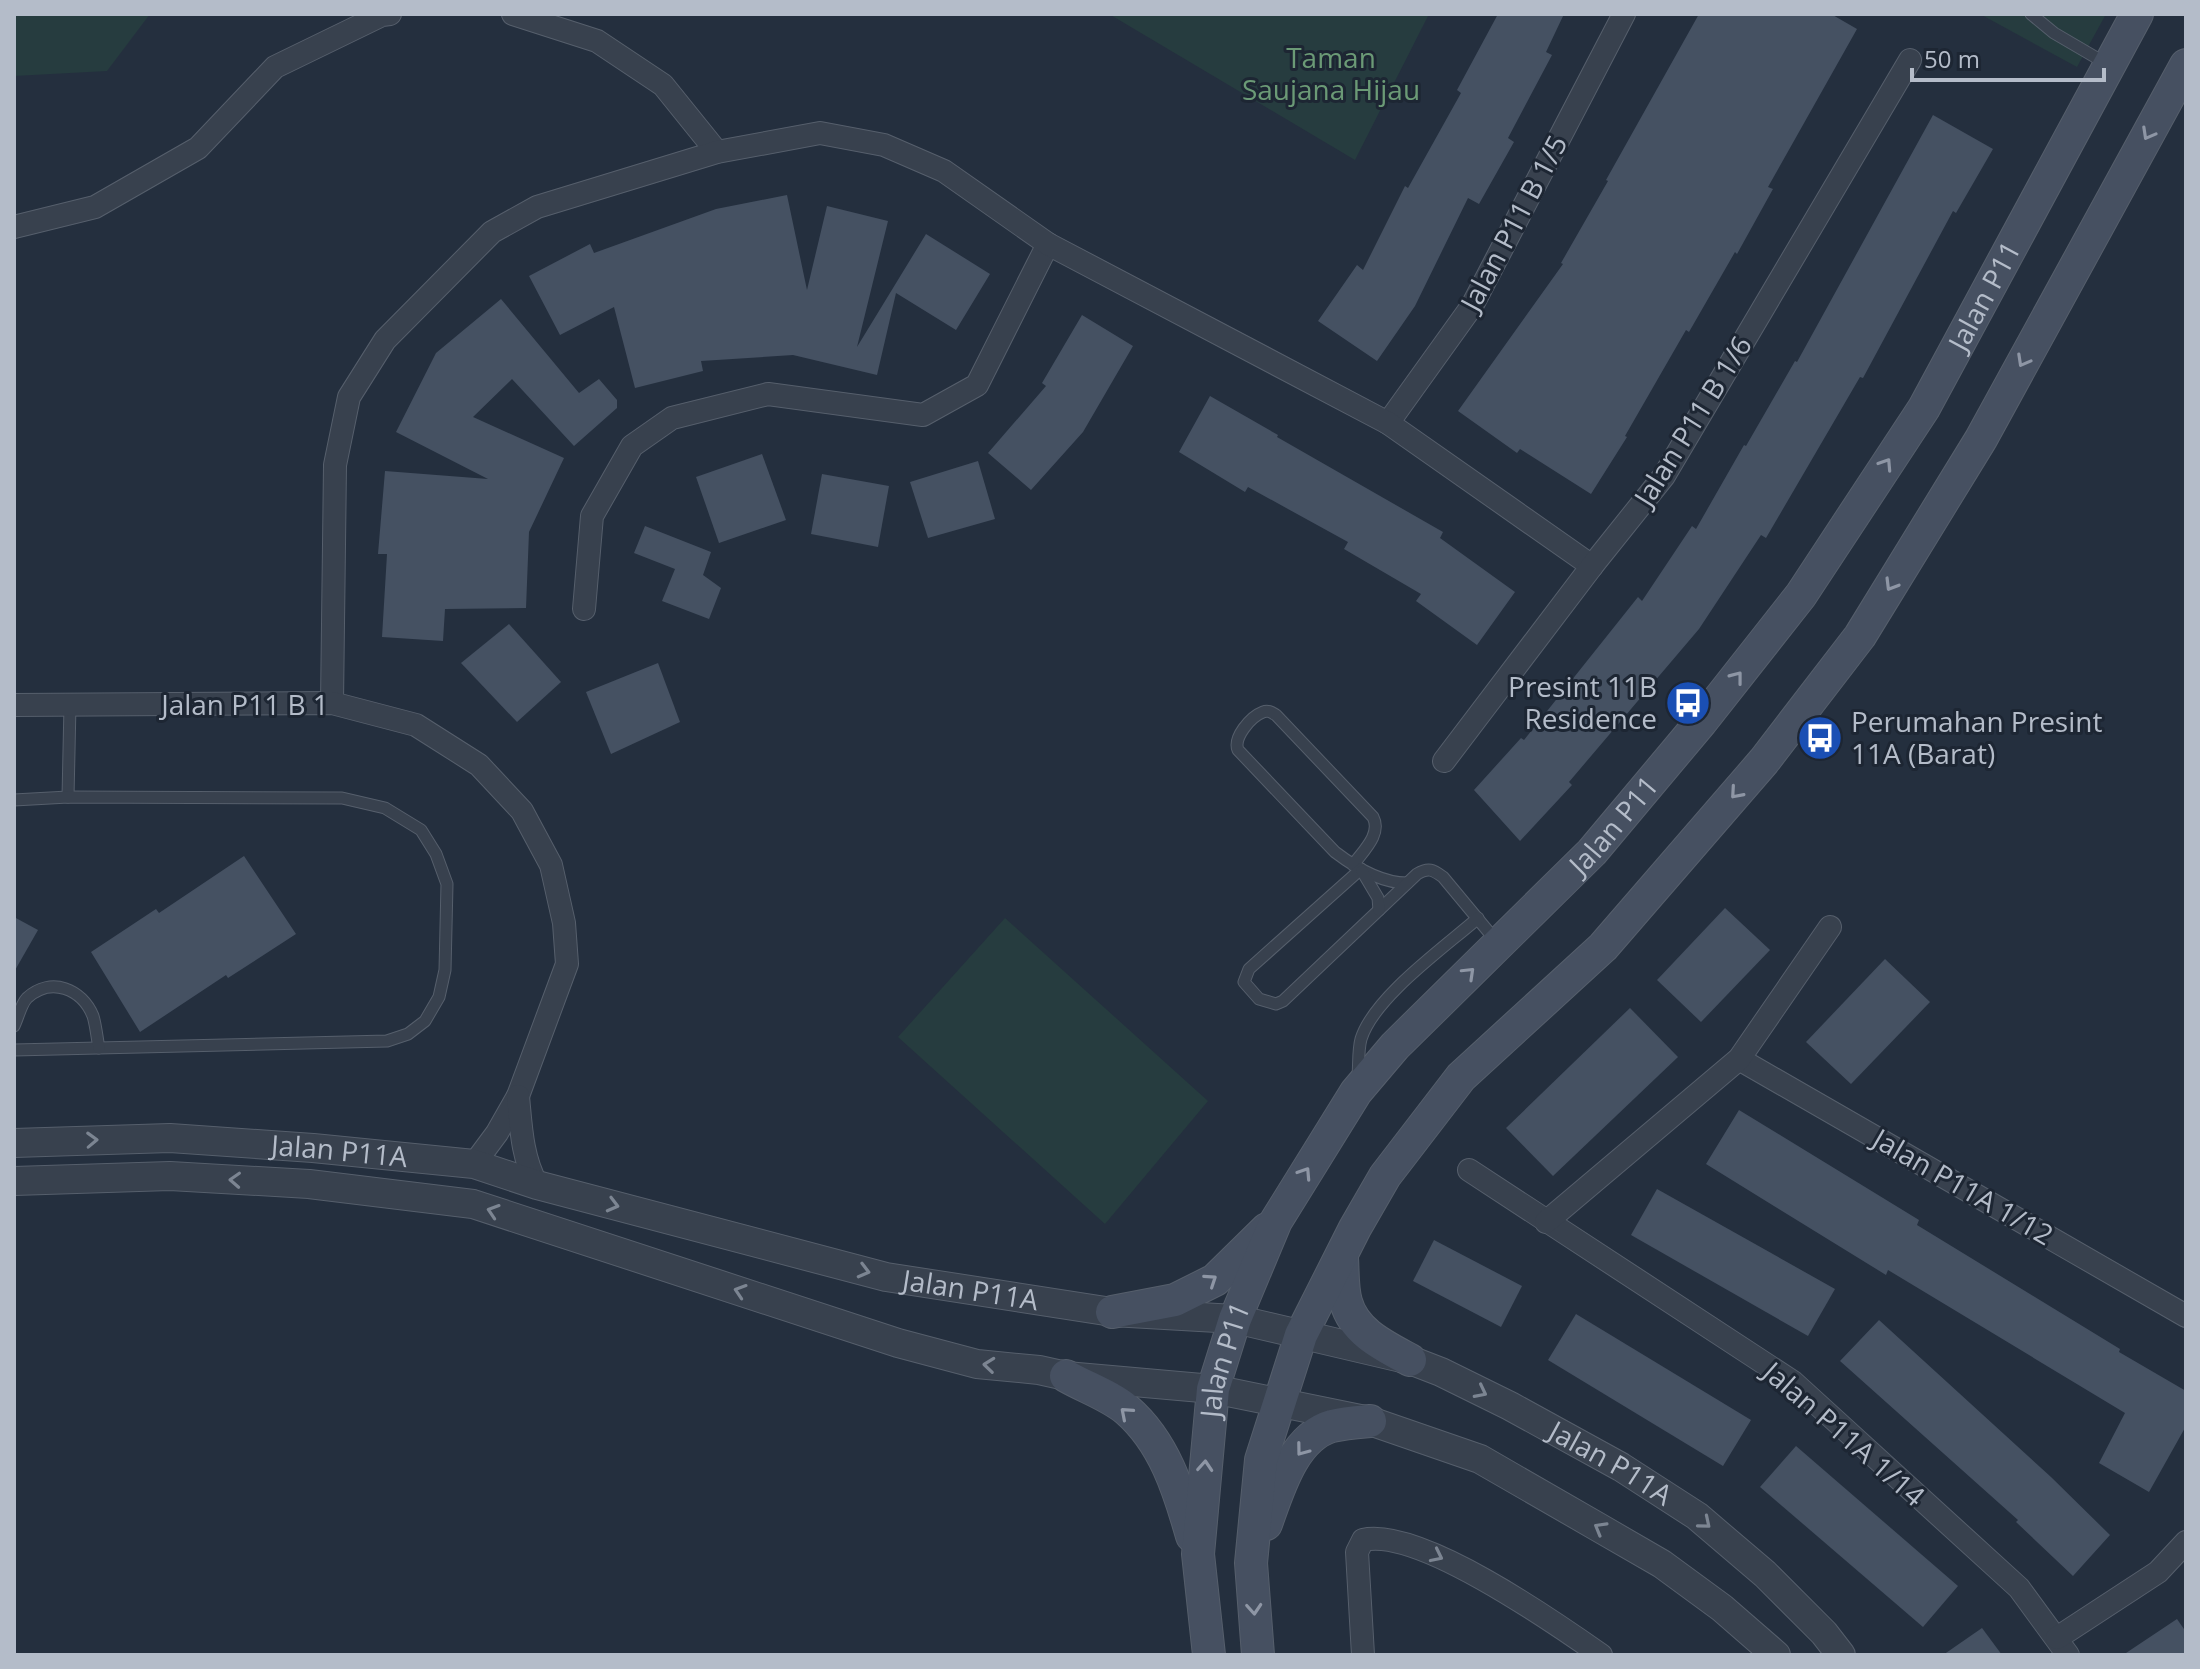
<svg xmlns="http://www.w3.org/2000/svg" width="2200" height="1669" font-family="'Open Sans',sans-serif">
	<style>
		.green { fill: #263c3f }
		.building { fill: #455162 }
		.lines { fill: none; stroke-linecap: round; stroke-linejoin: round }
		.service-casing { stroke: #565f6c; stroke-width: 13 }
		.minor-casing { stroke: #565f6c; stroke-width: 24 }
		.tertiary-casing { stroke: #565f6c; stroke-width: 30 }
		.secondary-casing { stroke: #565f6c; stroke-width: 34 }
		.service { stroke: #38414e; stroke-width: 11 }
		.minor { stroke: #38414e; stroke-width: 22 }
		.tertiary { stroke: #38414e; stroke-width: 28 }
		.secondary { stroke: #465061; stroke-width: 32 }
		.oneway { stroke: #8e96a5 }
		.oneway2 { stroke: #7c8592 }
		.labels { text-anchor: middle; stroke-width: 6; stroke-linejoin: round; paint-order: stroke }
		.park-label { font-size: 28px; fill: #6b9a76; stroke: #1d2633 }
		.street-label { font-size: 28px; fill: #b4bcc9; stroke: #1d2633 }
		.poi-label { font-size: 28px; fill: #b4bcc9; stroke: #1d2633; text-anchor: end }
	</style>
	<rect width="100%" height="100%" fill="#242f3e"/>
	<!-- green -->
	<g class="green">
		<polygon points="14,14 150,14 107,71 14,76"/>
		<polygon points="1109,14 1429,14 1355,160"/>
		<polygon points="1980,14 2106,14 2077,67"/>
		<polygon points="1005,918 1208,1101 1105,1224 898,1037"/>
	</g>
	<!-- building -->
	<g class="building">
		<polygon points="1498,14 1564,14 1546,52 1552,55 1508,138 1514,142 1479,204 1468,198 1415,306 1377,361 1318,321 1357,265 1363,270 1405,186 1408,188 1461,93 1457,90"/>
		<polygon points="1699,14 1831,14 1857,29 1768,187 1773,189 1737,254 1735,252 1689,332 1686,330 1625,436 1627,437 1591,494 1520,449 1517,453 1458,411 1563,264 1561,263 1608,181 1606,180"/>
		<polygon points="1933,115 1993,149 1956,213 1953,211 1863,378 1860,377 1766,538 1761,535 1699,629 1569,782 1572,785 1520,841 1474,790 1521,738 1524,740 1638,597 1642,601 1692,526 1696,529 1744,445 1746,446 1795,361 1797,362"/>
		<polygon points="787,195 807,290 827,206 888,221 857,347 926,234 990,274 956,330 896,293 877,375 793,355 701,361 703,371 635,388 614,307 560,335 529,276 590,244 594,253 716,209"/>
		<polygon points="501,299 579,393 599,379 617,400 617,408 574,446 512,379 473,417 564,458 529,532 526,608 445,609 443,641 382,637 387,554 378,554 385,471 488,479 396,432 436,353"/>
		<polygon points="1082,315 1133,346 1083,432 1031,490 988,453 1046,386 1042,383"/>
		<polygon points="1210,396 1278,435 1277,437 1443,532 1440,538 1515,592 1477,645 1416,601 1421,594 1344,549 1348,542 1248,487 1245,492 1179,452"/>
		<polygon points="762,454 786,520 719,543 696,477"/>
		<polygon points="978,461 995,519 928,538 910,482"/>
		<polygon points="822,474 889,486 878,547 811,534"/>
		<polygon points="645,526 711,552 703,575 721,588 709,619 662,601 675,569 634,553"/>
		<polygon points="509,624 561,682 517,722 461,663"/>
		<polygon points="658,663 680,722 611,754 586,692"/>
		<polygon points="244,856 296,934 228,978 226,975 140,1032 91,952 156,909 159,913"/>
		<polygon points="1725,908 1770,950 1701,1022 1657,980"/>
		<polygon points="14,917 38,930 14,972"/>
		<polygon points="1885,959 1930,1002 1851,1084 1806,1042"/>
		<polygon points="1630,1008 1678,1057 1553,1176 1506,1128"/>
		<polygon points="1739,1110 1919,1220 1917,1225 2120,1349 2119,1352 2186,1391 2186,1426 2149,1492 2099,1463 2125,1413 1888,1270 1886,1275 1706,1164"/>
		<polygon points="1657,1189 1835,1289 1808,1336 1631,1235"/>
		<polygon points="1434,1240 1522,1286 1501,1327 1413,1281"/>
		<polygon points="1576,1314 1751,1420 1723,1466 1548,1360"/>
		<polygon points="1879,1320 2051,1477 2110,1535 2073,1576 2016,1522 2018,1520 1840,1361"/>
		<polygon points="1796,1446 1958,1586 1923,1627 1760,1487"/>
		<polygon points="2177,1619 2186,1632 2186,1655 2123,1655"/>
		<polygon points="1982,1628 2002,1655 1943,1655"/>
	</g>
	<g class="lines">
		<!-- service casing -->
		<g class="service-casing">
			<g id="service">
				<polyline points="2031,14 2054,33 2107,64"/>
				<polyline points="68,797 70,705"/>
				<polyline points="14,800 68,797 342,798 385,808 421,830 436,854 447,884 445,970 439,997 425,1021 408,1034 387,1041 14,1050"/>
				<path d="M1353 865C1363 851 1382 834 1373 817L1276 715C1271 712 1268 710 1263 712 1250 717 1233 738 1238 750L1335 852C1356 868 1381 883 1407 883"/>
				<path d="M1361 869 1249 969 1244 982 1259 999 1276 1004 1283 1001 1417 874C1429 867 1433 870 1443 877L1497 942"/>
				<polyline points="1362,871 1378,898 1379,910"/>
				<path d="M14 1026C18 1018 21 1004 27 998 51 976 82 989 93 1016 96 1026 97 1038 99 1048"/>
				<path d="M1358 1076C1359 1064 1358 1050 1361 1039 1374 997 1445 947 1478 918"/>
			</g>
		</g>
		<!-- minor casing -->
		<g class="minor-casing">
			<g id="minor">
				<polyline points="513,14 597,41 663,85 717,152"/>
				<polyline points="14,227 95,207 198,148 275,67 382,15 390,14"/>
				<polyline points="1388,423 1472,306 1624,14"/>
				<polyline points="584,609 592,516 632,446 672,418 768,394 923,415 977,385 1048,244"/>
				<polyline points="332,703 335,465 349,397 385,340 492,232 537,207 717,152 820,133 884,145 944,171 1048,244 1388,423 1592,566"/>
				<polyline points="14,705 332,703 416,725 479,765 522,811 551,865 564,923 567,964 518,1096 497,1133 474,1164"/>
				<polyline points="1444,761 1592,566 1664,476 1910,60"/>
				<polyline points="1739,1059 2186,1316"/>
				<path d="M518 1096C521 1128 522 1157 537 1185"/>
				<polyline points="1469,1170 1793,1382 2019,1588 2068,1655"/>
				<polyline points="1546,1222 1739,1059 1830,927"/>
				<polyline points="2057,1638 2158,1572 2186,1542"/>
				<path d="M1363 1655 1357 1552 1363 1540C1418 1527 1554 1622 1601 1655"/>
			</g>
		</g>
		<!-- tertiary casing -->
		<g class="tertiary-casing">
			<g id="tertiary">
				<path id="s1" d="M14 1143 170 1138 313 1148 474 1164 537 1185 886 1277 1112 1312 1235 1319 1410 1360 1441 1372 1510 1406 1621 1467 1697 1516 1765 1574 1824 1633 1841 1655"/>
				<polyline points="14,1181 170,1176 309,1184 473,1204 898,1343 977,1364 1039,1370 1066,1376 1213,1389 1370,1421 1480,1459 1598,1527 1662,1564 1722,1608 1776,1655"/>
			</g>
		</g>
		<!-- secondary casing -->
		<g class="secondary-casing">
			<g id="secondary">
				<path d="M1342 1258C1343 1272 1342 1288 1346 1302 1354 1332 1384 1346 1410 1360"/>
				<polyline points="1112,1312 1175,1300 1215,1280 1267,1229"/>
				<path d="M1066 1376C1085 1387 1111 1396 1127 1410 1164 1442 1179 1490 1192 1536"/>
				<path d="M1266 1524C1278 1491 1293 1437 1332 1426 1344 1423 1358 1422 1370 1421"/>
				<path id="s2" d="M1209 1655 1198 1554 1213 1389 1235 1319 1276 1221 1356 1092 1395 1046 1592 852 1701 722 1801 595 1924 408 2137 14"/>
				<polyline points="1258,1655 1251,1563 1261,1460 1301,1335 1355,1228 1385,1176 1461,1077 1603,947 1764,761 1860,636 1981,439 2186,65"/>
			</g>
		</g>
		<!-- service -->
		<use href="#service" class="service"/>
		<!-- minor -->
		<use href="#minor" class="minor"/>
		<!-- tertiary -->
		<use href="#tertiary" class="tertiary"/>
		<!-- secondary -->
		<use href="#secondary" class="secondary"/>
	</g>
	<!-- one-way arrows -->
	<defs><path id="oneway-chevron" d="M-2-3.5L2.5 0L-2 3.5" fill="none" stroke-width="1.6" stroke-linecap="round" stroke-linejoin="round" transform="scale(2)"/></defs>
	<g class="oneway">
		<use href="#oneway-chevron" transform="translate(2148 134) rotate(119)"/>
		<use href="#oneway-chevron" transform="translate(2023 361) rotate(119)"/>
		<use href="#oneway-chevron" transform="translate(1886 464) rotate(-57)"/>
		<use href="#oneway-chevron" transform="translate(1891 585) rotate(121)"/>
		<use href="#oneway-chevron" transform="translate(1737 677) rotate(-52)"/>
		<use href="#oneway-chevron" transform="translate(1736 793) rotate(131)"/>
		<use href="#oneway-chevron" transform="translate(1469 973) rotate(-44)"/>
		<use href="#oneway-chevron" transform="translate(1305 1173) rotate(-57)"/>
		<use href="#oneway-chevron" transform="translate(1211 1280) rotate(-34)"/>
		<use href="#oneway-chevron" transform="translate(1126 1413) rotate(-139)"/>
		<use href="#oneway-chevron" transform="translate(1302 1450) rotate(127)"/>
		<use href="#oneway-chevron" transform="translate(1205 1466) rotate(-86)"/>
		<use href="#oneway-chevron" transform="translate(1254 1609) rotate(86)"/>
	</g>
	<g class="oneway2">
		<use href="#oneway-chevron" transform="translate(92 1140) rotate(-2)"/>
		<use href="#oneway-chevron" transform="translate(235 1180) rotate(-177)"/>
		<use href="#oneway-chevron" transform="translate(613 1205) rotate(15)"/>
		<use href="#oneway-chevron" transform="translate(493 1211) rotate(-162)"/>
		<use href="#oneway-chevron" transform="translate(864 1271) rotate(15)"/>
		<use href="#oneway-chevron" transform="translate(740 1291) rotate(-162)"/>
		<use href="#oneway-chevron" transform="translate(989 1365) rotate(-174)"/>
		<use href="#oneway-chevron" transform="translate(1481 1392) rotate(27)"/>
		<use href="#oneway-chevron" transform="translate(1705 1523) rotate(40)"/>
		<use href="#oneway-chevron" transform="translate(1600 1528) rotate(-150)"/>
		<use href="#oneway-chevron" transform="translate(1437 1556) rotate(26)"/>
	</g>
	<!-- icons -->
	<defs>
		<g id="bus-disc" transform="scale(2.3)"><circle r="9.5" fill="#1a4fb4" stroke="#1d2633"/><path d="M-5-6H5V4H4V6H2V4H-2V6H-4V4H-5ZM-3.5-4V0h7V-4ZM-3.5 1.2v1.5H-2V1.2ZM2 1.2v1.5H3.5V1.2Z" fill="#fff"/></g>
	</defs>
	<g fill-rule="evenodd">
		<use href="#bus-disc" x="1688" y="703"/>
		<use href="#bus-disc" x="1820" y="738"/>
	</g>
	<g class="labels">
		<!-- park labels -->
		<g class="park-label">
			<text x="1331" y="68">Taman<tspan x="1331" dy="32">Saujana Hijau</tspan></text>
		</g>
		<!-- street labels -->
		<g class="street-label">
			<text transform="translate(1514 223) rotate(-62)" y="10">Jalan P11 B 1/5</text>
			<text dy="10" stroke="none"><textPath href="#s2" startOffset="1618">Jalan P11</textPath></text>
			<text transform="translate(1693 421) rotate(-58)" y="10">Jalan P11 B 1/6</text>
			<text x="245" y="715">Jalan P11 B 1</text>
			<text dy="10" stroke="none"><textPath href="#s2" startOffset="970">Jalan P11</textPath></text>
			<text dy="10" stroke="none"><textPath href="#s1" startOffset="326">Jalan P11A</textPath></text>
			<text transform="translate(1963 1187) rotate(30)" y="10">Jalan P11A 1/12</text>
			<text dy="10" stroke="none"><textPath href="#s1" startOffset="974">Jalan P11A</textPath></text>
			<text dy="10" stroke="none"><textPath href="#s2" startOffset="298">Jalan P11</textPath></text>
			<text transform="translate(1844 1434) rotate(41)" y="10">Jalan P11A 1/14</text>
			<text dy="10" stroke="none"><textPath href="#s1" startOffset="1646">Jalan P11A</textPath></text>
		</g>
		<!-- poi labels -->
		<g class="poi-label">
			<text x="1657" y="697">Presint 11B<tspan x="1657" dy="32">Residence</tspan></text>
			<text x="1851" y="732" text-anchor="start">Perumahan Presint<tspan x="1851" dy="32">11A (Barat)</tspan></text>
		</g>
	</g>
	<!-- border -->
	<rect width="2200" height="1669" fill="none" stroke="#b4bcc9" stroke-width="32"/>
	<!-- scale -->
	<path d="M1912 68v12h192v-12" fill="none" stroke="#b4bcc9" stroke-width="4"/>
	<text x="1924" y="68" font-size="24" fill="#b4bcc9" stroke="#1d2633" stroke-width="6" paint-order="stroke">50 m</text>
</svg>
